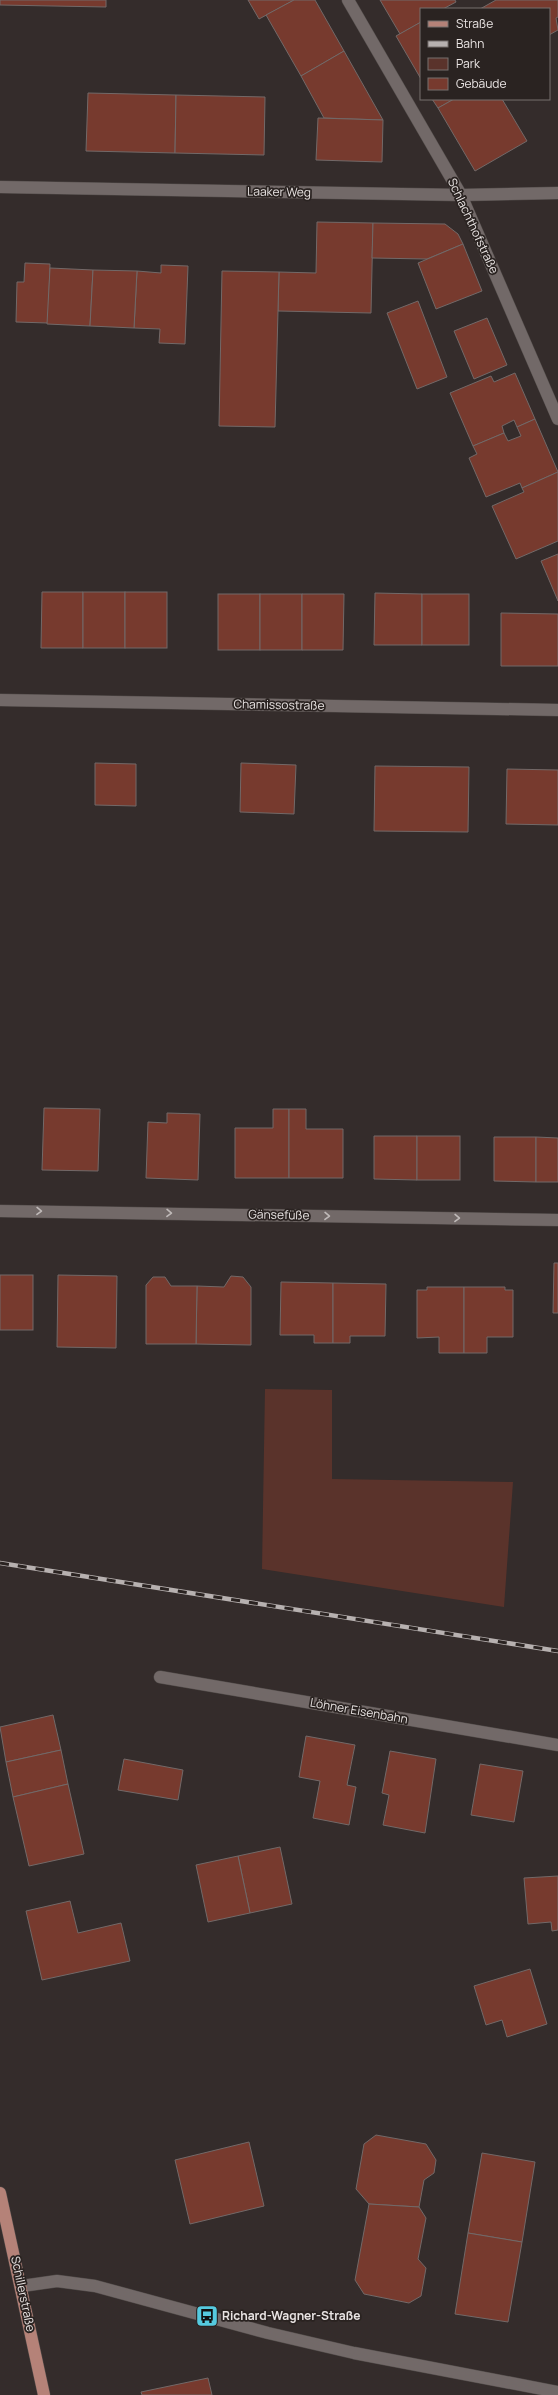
<svg xmlns="http://www.w3.org/2000/svg" width="558" height="2395" font-family="Manrope,sans-serif">
	<style>
		.green { fill: #5a332b }
		.building { fill: #773a2e; stroke: #726968 }
		.lines { fill: none; stroke-linecap: round; stroke-linejoin: round }
		.minor-casing { stroke: #514b49; stroke-width: 13 }
		.major-casing { stroke: #514b49; stroke-width: 13 }
		.minor { stroke: #726968; stroke-width: 12 }
		.major { stroke: #b58278; stroke-width: 12 }
		.rail-casing { stroke: #b7b1b0; stroke-width: 4.5 }
		.rail { stroke: #2a2321; stroke-width: 3; stroke-dasharray: 9; stroke-linecap: butt }
		.oneway { stroke: #bfb9b8 }
		.labels { text-anchor: middle; stroke-width: 3.5; stroke-linejoin: round; paint-order: stroke }
		.street-label { font-size: 12px; fill: #e9e4e3; stroke: #2a2321 }
		.poi-label { font-size: 12px; font-weight: bold; fill: #e9e4e3; stroke: #2a2321; text-anchor: start }
	</style>
	<rect width="100%" height="100%" fill="#342c2b"/>
	<!-- green -->
	<polygon class="green" points="265,1389 332,1390 332,1479 513,1482 504,1607 262,1569"/>
	<!-- building -->
	<g class="building">
		<polygon points="0,0 106,0 106,7 0,5"/>
		<polygon points="248,0 294,0 259,19"/>
		<polygon points="294,0 315,0 344,51 301,76 266,15"/>
		<polygon points="380,0 455,0 456,2 443,9 421,9 421,22 400,34"/>
		<polygon points="496,0 558,0 558,17 556,18 558,30 549,35 549,9 480,9"/>
		<polygon points="421,22 421,79 396,36"/>
		<polygon points="344,51 383,120 324,118 301,76"/>
		<polygon points="88,93 176,95 175,153 86,151"/>
		<polygon points="176,95 265,97 264,155 175,153"/>
		<polygon points="432,99 454,99 438,108"/>
		<polygon points="454,99 502,99 527,141 475,171 438,108"/>
		<polygon points="318,118 383,120 382,162 316,160"/>
		<polygon points="317,222 373,223 371,313 278,311 279,272 316,273"/>
		<polygon points="373,223 445,224 458,234 463,244 427,259 372,258"/>
		<polygon points="463,244 482,291 436,309 418,263"/>
		<polygon points="25,263 50,264 48,323 16,322 17,282 24,282"/>
		<polygon points="161,265 188,266 185,344 159,343 160,329 134,328 137,271 161,273"/>
		<polygon points="50,268 93,270 90,326 47,324"/>
		<polygon points="93,270 137,271 134,328 90,326"/>
		<polygon points="222,271 279,272 275,427 219,426"/>
		<polygon points="418,301 447,377 417,389 387,313"/>
		<polygon points="487,318 507,365 474,379 454,331"/>
		<polygon points="515,373 535,419 517,427 514,420 502,426 504,433 473,446 450,393 491,376 494,382"/>
		<polygon points="535,419 558,472 522,488 520,483 486,497 469,458 477,454 473,446 504,433 508,441 521,436 517,427"/>
		<polygon points="558,472 558,541 516,559 492,506 524,492 522,488"/>
		<polygon points="558,554 558,601 541,561"/>
		<polygon points="42,592 83,592 83,648 41,648"/>
		<rect x="83" y="592" width="42" height="56"/>
		<rect x="125" y="592" width="42" height="56"/>
		<polygon points="375,593 422,594 422,645 374,645"/>
		<rect x="218" y="594" width="42" height="56"/>
		<rect x="260" y="594" width="42" height="56"/>
		<polygon points="302,594 344,594 343,650 302,650"/>
		<rect x="422" y="594" width="47" height="51"/>
		<polygon points="501,613 558,614 558,666 501,666"/>
		<polygon points="95,763 136,764 136,806 95,805"/>
		<polygon points="241,763 296,765 294,814 240,812"/>
		<polygon points="375,766 469,767 468,832 374,831"/>
		<polygon points="507,769 558,770 558,825 506,824"/>
		<polygon points="44,1108 100,1109 98,1171 42,1170"/>
		<polygon points="273,1109 289,1109 289,1178 235,1178 235,1128 273,1128"/>
		<polygon points="289,1109 306,1109 306,1129 343,1129 343,1178 289,1178"/>
		<polygon points="167,1113 200,1114 198,1180 146,1178 148,1122 167,1123"/>
		<polygon points="374,1136 417,1136 417,1180 374,1179"/>
		<rect x="417" y="1136" width="43" height="44"/>
		<polygon points="494,1137 536,1137 536,1182 494,1181"/>
		<polygon points="536,1137 558,1138 558,1182 536,1182"/>
		<polygon points="554,1263 558,1263 558,1313 553,1313"/>
		<rect x="0" y="1275" width="33" height="55"/>
		<polygon points="58,1275 117,1276 116,1348 57,1347"/>
		<polygon points="231,1276 243,1277 251,1287 251,1345 196,1344 197,1286 224,1287"/>
		<polygon points="153,1277 165,1277 171,1286 197,1286 196,1344 146,1344 146,1285"/>
		<polygon points="281,1282 333,1283 333,1343 314,1343 314,1335 280,1335"/>
		<polygon points="333,1283 386,1284 385,1336 350,1336 350,1343 333,1343"/>
		<polygon points="427,1287 464,1287 464,1353 439,1353 439,1337 417,1338 417,1290 427,1290"/>
		<polygon points="464,1287 505,1287 505,1290 513,1290 513,1337 487,1337 487,1353 464,1353"/>
		<polygon points="53,1715 61,1750 6,1762 0,1727"/>
		<polygon points="306,1736 355,1745 347,1785 356,1787 349,1825 313,1818 320,1781 299,1777"/>
		<polygon points="61,1750 68,1784 13,1797 6,1762"/>
		<polygon points="390,1751 436,1759 425,1833 383,1825 389,1795 382,1793"/>
		<polygon points="124,1759 183,1770 178,1800 118,1790"/>
		<polygon points="480,1764 523,1771 514,1822 471,1815"/>
		<polygon points="68,1784 84,1854 29,1866 13,1797"/>
		<polygon points="280,1847 292,1904 250,1913 238,1856"/>
		<polygon points="238,1856 250,1913 208,1922 196,1865"/>
		<polygon points="558,1876 558,1930 552,1931 551,1922 528,1924 524,1878"/>
		<polygon points="70,1901 78,1933 121,1923 130,1961 42,1980 26,1911"/>
		<polygon points="530,1969 547,2024 507,2037 502,2020 486,2025 474,1986"/>
		<polygon points="376,2135 426,2144 436,2160 434,2173 424,2180 419,2207 369,2204 356,2189 364,2144"/>
		<polygon points="249,2142 264,2206 190,2224 175,2160"/>
		<polygon points="482,2153 535,2162 522,2242 468,2233"/>
		<polygon points="369,2204 419,2207 426,2218 418,2259 426,2268 421,2296 409,2303 364,2294 355,2280"/>
		<polygon points="468,2233 522,2242 508,2322 455,2314"/>
		<polygon points="208,2378 212,2395 142,2395 141,2392"/>
	</g>
	<g class="lines">
		<!-- minor casing -->
		<g class="minor-casing">
			<g id="minor">
				<polyline points="348,0 461,195 558,419"/>
				<polyline points="0,187 461,195 558,193"/>
				<polyline points="0,700 558,710"/>
				<polyline points="0,1211 558,1220"/>
				<polyline points="160,1677 558,1745"/>
				<polyline points="22,2286 57,2281 95,2286 268,2333 354,2353 558,2392"/>
			</g>
		</g>
		<!-- major casing -->
		<g class="major-casing">
			<polyline id="major" points="0,2193 44,2395"/>
		</g>
		<!-- minor -->
		<use href="#minor" class="minor"/>
		<!-- major -->
		<use href="#major" class="major"/>
		<!-- rail casing -->
		<g class="rail-casing">
			<polyline id="rail" points="0,1563 558,1651"/>
		</g>
		<!-- rail -->
		<use href="#rail" class="rail"/>
	</g>
	<!-- one-way arrows -->
	<defs><path id="oneway-chevron" d="M-2-3.5L2.5 0L-2 3.5" fill="none" stroke-width="1.6" stroke-linecap="round" stroke-linejoin="round"/></defs>
	<g class="oneway">
		<use href="#oneway-chevron" transform="translate(39 1211) rotate(1)"/>
		<use href="#oneway-chevron" transform="translate(169 1213) rotate(1)"/>
		<use href="#oneway-chevron" transform="translate(327 1216) rotate(1)"/>
		<use href="#oneway-chevron" transform="translate(457 1218) rotate(1)"/>
	</g>
	<!-- icons -->
	<defs>
		<g id="bus-square" transform="scale(1.15)"><rect x="-9" y="-9" width="18" height="18" rx="4" fill="#55cadf" stroke="#2a2321"/><path d="M-5-6H5V4H4V6H2V4H-2V6H-4V4H-5ZM-3.5-4V0h7V-4ZM-3.5 1.2v1.5H-2V1.2ZM2 1.2v1.5H3.5V1.2Z" fill="#111"/></g>
	</defs>
	<g fill-rule="evenodd">
		<use href="#bus-square" x="207" y="2316"/>
	</g>
	<g class="labels">
		<!-- street labels -->
		<g class="street-label">
			<text transform="translate(279 192) rotate(1)" y="4">Laaker Weg</text>
			<text transform="translate(473 226) rotate(65)" y="4">Schlachthofstraße</text>
			<text transform="translate(279 705) rotate(1)" y="4">Chamissostraße</text>
			<text transform="translate(279 1215) rotate(1)" y="4">Gänsefüße</text>
			<text transform="translate(359 1711) rotate(10)" y="4">Löhner Eisenbahn</text>
			<text transform="translate(23 2294) rotate(78)" y="4">Schillerstraße</text>
		</g>
		<!-- poi labels -->
		<g class="poi-label">
			<text x="222" y="2320">Richard-Wagner-Straße</text>
		</g>
	</g>
	<!-- legend -->
	<rect x="420" y="8" width="130" height="92" fill="#2a2321" stroke="#76706f"/>
	<rect x="428" y="21" width="20" height="6" fill="#b58278" stroke="#76706f"/>
	<text x="456" y="28" font-size="12" fill="#e9e4e3">Straße</text>
	<rect x="428" y="41" width="20" height="6" fill="#b7b1b0" stroke="#76706f"/>
	<text x="456" y="48" font-size="12" fill="#e9e4e3">Bahn</text>
	<rect x="428" y="58" width="20" height="12" fill="#5a332b" stroke="#76706f"/>
	<text x="456" y="68" font-size="12" fill="#e9e4e3">Park</text>
	<rect x="428" y="78" width="20" height="12" fill="#773a2e" stroke="#76706f"/>
	<text x="456" y="88" font-size="12" fill="#e9e4e3">Gebäude</text>
</svg>
